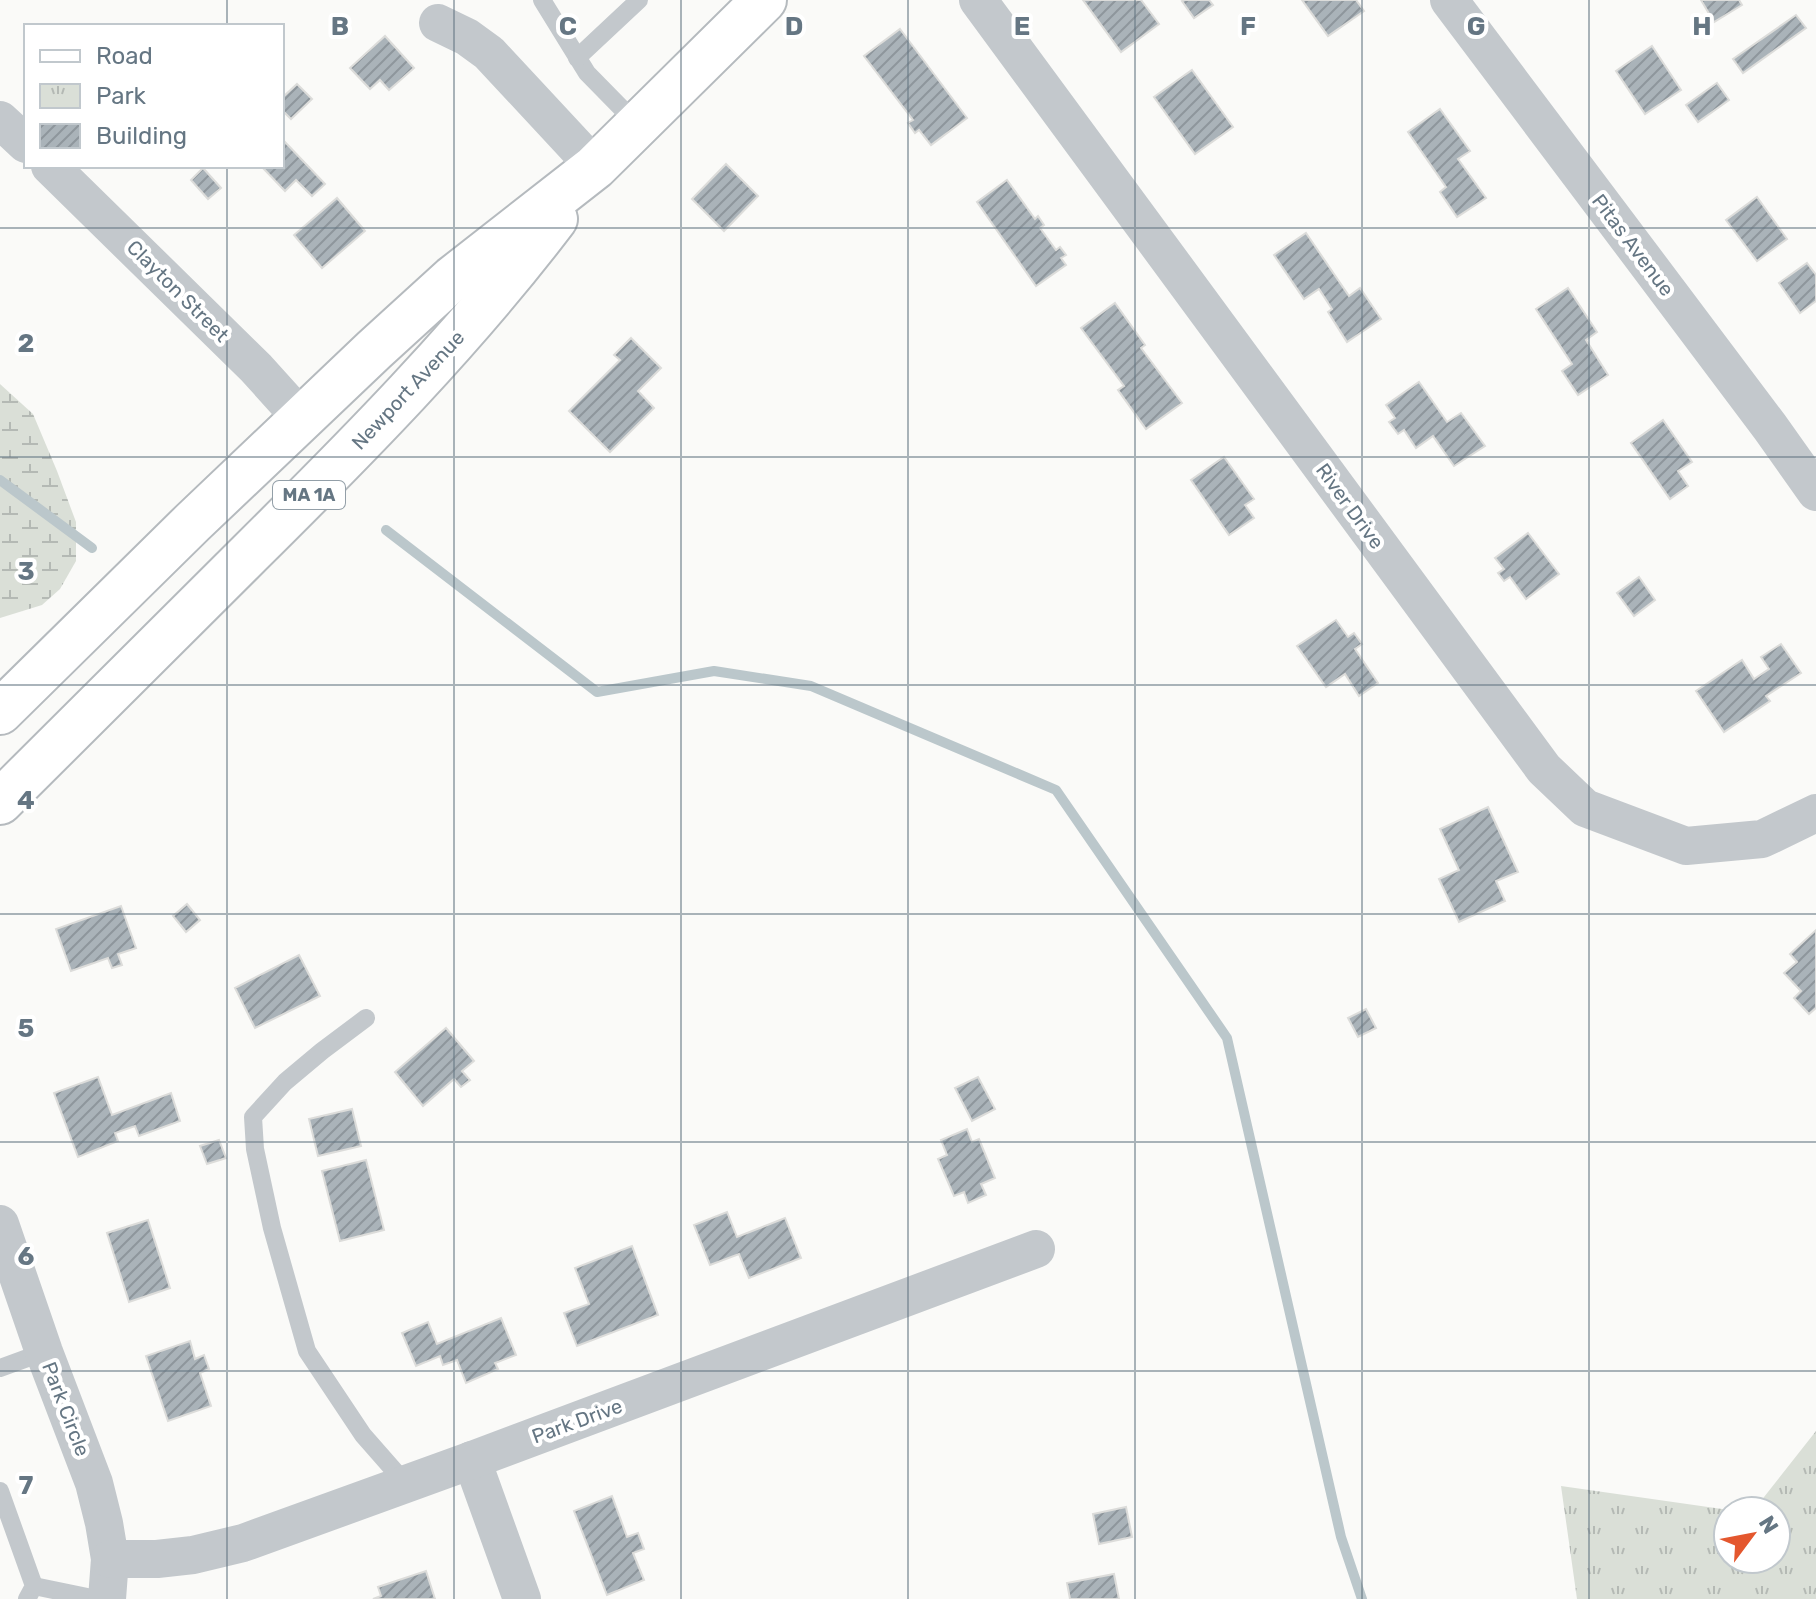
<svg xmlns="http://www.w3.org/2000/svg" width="1816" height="1599" font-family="Rubik,sans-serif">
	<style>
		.wetland { fill: url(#wetland-marsh) }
		.park { fill: url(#park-tufts) }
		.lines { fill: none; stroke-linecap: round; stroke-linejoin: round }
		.stream { stroke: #bbc7cb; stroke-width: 10 }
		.building { fill: url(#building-hatch); stroke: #dcdcda; stroke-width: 2 }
		.primary-casing { stroke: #b5babe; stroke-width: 48 }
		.lane { stroke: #c3c8cc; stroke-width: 18 }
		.street { stroke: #c3c8cc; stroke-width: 38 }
		.primary { stroke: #fff; stroke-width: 44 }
		.grid { fill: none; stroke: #657683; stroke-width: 2; stroke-opacity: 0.55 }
		.labels { text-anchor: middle; stroke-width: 8; stroke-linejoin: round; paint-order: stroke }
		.shield { fill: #fff; stroke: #939fa8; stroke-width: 2 }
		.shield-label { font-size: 18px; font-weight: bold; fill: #657683 }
		.street-label { font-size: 20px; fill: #657683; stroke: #fff }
		.grid-label { font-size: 26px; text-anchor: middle; font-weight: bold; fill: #657683; stroke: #fff; stroke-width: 8; stroke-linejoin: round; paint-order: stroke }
	</style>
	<defs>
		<pattern id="wetland-marsh" width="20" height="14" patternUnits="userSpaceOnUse" patternTransform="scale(2)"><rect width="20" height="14" fill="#dadfd7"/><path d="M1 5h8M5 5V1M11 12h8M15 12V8" fill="none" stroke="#b4b9b4"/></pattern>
		<pattern id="park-tufts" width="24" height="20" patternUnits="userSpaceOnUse" patternTransform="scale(2)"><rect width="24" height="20" fill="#dadfd7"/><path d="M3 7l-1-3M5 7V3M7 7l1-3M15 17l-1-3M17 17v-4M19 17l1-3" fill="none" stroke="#b4b9b4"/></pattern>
		<pattern id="building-hatch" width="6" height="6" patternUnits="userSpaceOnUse" patternTransform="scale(2)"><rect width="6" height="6" fill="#aab3b9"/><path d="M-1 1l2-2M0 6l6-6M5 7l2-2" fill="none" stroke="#8e969c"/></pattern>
	</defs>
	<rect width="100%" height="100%" fill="#fafaf8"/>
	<!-- wetland -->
	<polygon class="wetland" points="0,384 33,414 57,471 76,522 76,561 60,589 42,605 0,618"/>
	<!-- park -->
	<polygon class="park" points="1816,1431 1816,1599 1577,1599 1561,1486 1736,1511 1728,1511 1728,1559 1776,1559 1776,1511 1753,1511"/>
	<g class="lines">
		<!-- stream -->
		<g class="stream">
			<polyline points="0,480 92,548"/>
			<polyline points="386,530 597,692 714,671 811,686 1056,790 1227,1038 1341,1537 1362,1599"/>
		</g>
	</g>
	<!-- building -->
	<g class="building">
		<polygon points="1083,0 1141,0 1159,24 1121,52"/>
		<polygon points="1184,0 1209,0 1213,5 1194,18 1182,1"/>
		<polygon points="1302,0 1356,0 1364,11 1328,36"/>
		<polygon points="1701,0 1739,0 1742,5 1714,22"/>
		<polygon points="1796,15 1806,28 1743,73 1733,59"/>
		<polygon points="900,29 967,118 931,145 919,130 915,133 908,123 913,120 864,56"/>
		<polygon points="385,36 414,68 389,90 380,80 370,89 350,68"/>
		<polygon points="1652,46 1681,90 1645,114 1616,71"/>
		<polygon points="1192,70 1233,127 1195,154 1154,97"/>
		<polygon points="1717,83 1729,100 1698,122 1686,105"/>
		<polygon points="297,84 312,99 291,119 282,110 282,98"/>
		<polygon points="1440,109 1470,151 1458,159 1486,198 1457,217 1440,192 1446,187 1408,132"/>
		<polygon points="284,141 325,184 312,196 296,180 285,191 261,166 282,166 282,143"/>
		<polygon points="726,164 758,196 724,231 692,199"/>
		<polygon points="203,168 221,188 208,199 191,180"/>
		<polygon points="1007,180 1035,219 1038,216 1044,225 1040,228 1056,250 1060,247 1066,255 1061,258 1066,265 1036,286 977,202"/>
		<polygon points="1757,197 1787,239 1757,261 1726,220"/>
		<polygon points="337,198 365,231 322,268 294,235"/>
		<polygon points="1306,233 1349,296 1360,288 1381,319 1347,342 1328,312 1332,309 1319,289 1304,299 1274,255"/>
		<polygon points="1807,263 1816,275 1816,301 1800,313 1779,283"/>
		<polygon points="1568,288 1597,332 1586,340 1608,375 1578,395 1562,371 1572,364 1536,309"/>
		<polygon points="1115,303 1145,345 1141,348 1182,403 1146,429 1118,390 1124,386 1081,328"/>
		<polygon points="631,338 661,368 638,391 654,408 610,452 569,411 620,360 614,355"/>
		<polygon points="1419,382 1447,422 1461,413 1485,446 1454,466 1433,436 1416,448 1404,430 1398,434 1389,422 1395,418 1386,405"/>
		<polygon points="1663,420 1692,462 1678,471 1688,486 1670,499 1631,443"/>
		<polygon points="1224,457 1254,499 1245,505 1254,518 1229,535 1191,480"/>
		<polygon points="1528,533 1559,574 1526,599 1510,577 1504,581 1498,573 1504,569 1495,558"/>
		<polygon points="1639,577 1655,600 1634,616 1617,593"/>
		<polygon points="1336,620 1348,637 1354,633 1362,644 1355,649 1378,683 1359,696 1345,674 1326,687 1297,646"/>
		<polygon points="1781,644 1801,673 1766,696 1770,701 1724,732 1696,691 1742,660 1754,679 1769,669 1761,657"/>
		<polygon points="1488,807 1518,872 1496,881 1505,901 1459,922 1439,879 1459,870 1440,829"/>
		<polygon points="187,904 200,920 186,932 173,916"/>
		<polygon points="121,906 136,948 118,954 122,965 112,968 108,958 71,971 56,929"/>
		<polygon points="1816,930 1816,1008 1809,1014 1794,998 1801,991 1784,973 1797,962 1790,954"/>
		<polygon points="299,955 320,996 255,1028 235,988"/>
		<polygon points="1366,1009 1376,1028 1358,1037 1348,1018"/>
		<polygon points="446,1028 474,1061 462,1071 470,1080 461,1087 454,1079 423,1106 395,1072"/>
		<polygon points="98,1077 112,1115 171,1093 180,1121 139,1136 135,1126 115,1133 118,1141 78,1157 54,1093"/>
		<polygon points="978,1077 995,1109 972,1121 955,1088"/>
		<polygon points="352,1109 361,1146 318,1156 309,1119"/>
		<polygon points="967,1129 972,1142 979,1139 995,1178 981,1184 986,1195 968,1203 964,1192 954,1196 938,1159 947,1155 941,1140"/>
		<polygon points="219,1140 226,1158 207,1164 200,1146"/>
		<polygon points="366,1160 384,1230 340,1241 322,1171"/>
		<polygon points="727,1212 737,1237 785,1218 801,1258 749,1278 739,1254 710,1265 694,1225"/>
		<polygon points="148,1220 170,1288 129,1302 107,1233"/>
		<polygon points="632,1246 658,1315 577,1346 564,1313 589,1304 575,1268"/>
		<polygon points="501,1318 516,1355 495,1363 498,1369 466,1383 457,1360 443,1365 440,1356 416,1366 402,1333 428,1322 437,1344"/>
		<polygon points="190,1341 195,1359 204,1355 209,1369 200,1373 211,1406 168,1421 146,1356"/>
		<polygon points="612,1496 627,1537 638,1533 644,1549 633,1553 644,1580 607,1595 574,1511"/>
		<polygon points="1126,1507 1132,1537 1099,1544 1093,1514"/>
		<polygon points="426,1571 435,1599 373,1599 381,1596 378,1587"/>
		<polygon points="1114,1574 1119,1599 1070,1599 1067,1583"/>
	</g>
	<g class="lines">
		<!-- primary casing -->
		<g class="primary-casing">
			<g id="primary">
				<polyline points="0,712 192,523 374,350 453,278 595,167 764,0"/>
				<path d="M0 802C83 720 166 637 249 554 356 448 463 340 555 219"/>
			</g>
		</g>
		<!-- lane -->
		<g class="lane">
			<polyline points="542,0 587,73 638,125"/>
			<polyline points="577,58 639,0"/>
			<polyline points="366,1018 322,1051 285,1082 253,1117 255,1149 272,1228 307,1351 363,1435 406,1484"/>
			<polyline points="0,1368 44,1352"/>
			<polyline points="0,1491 34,1586 27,1599"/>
			<polyline points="34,1586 97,1599"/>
		</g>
		<!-- street -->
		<g class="street">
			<polyline points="978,0 1544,769 1585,808 1686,846 1762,839 1816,813"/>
			<polyline points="1449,0 1770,427 1816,492"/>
			<polyline points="438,23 467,37 489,53 595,167"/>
			<polyline points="0,120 26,144"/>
			<polyline points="50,166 256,368 302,419"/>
			<polyline points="0,1224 44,1352 94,1483 104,1523 110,1559 107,1599"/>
			<polyline points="472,1460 522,1599"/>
			<polyline points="110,1559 157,1559 193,1555 243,1543 472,1460 1036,1249"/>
		</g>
		<!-- primary -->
		<use href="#primary" class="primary"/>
	</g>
	<!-- grid -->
	<path class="grid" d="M227 0V26M454 0V1599M681 0V1599M908 0V1599M1135 0V1599M1362 0V1599M1589 0V1599M227 166V1599M0 228H1816M0 457H1816M0 685H1816M0 914H1816M0 1142H1816M0 1371H1816"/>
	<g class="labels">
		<!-- shield labels -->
		<rect class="shield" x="273" y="481" width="72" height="28" rx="6"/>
		<g class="shield-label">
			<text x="309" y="501">MA 1A</text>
		</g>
		<!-- street labels -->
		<g class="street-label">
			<text transform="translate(1633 245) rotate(53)" y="7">Pitas Avenue</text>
			<text transform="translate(178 291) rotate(45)" y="7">Clayton Street</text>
			<text transform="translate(408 390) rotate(-47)" y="7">Newport Avenue</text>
			<text transform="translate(1350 506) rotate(54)" y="7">River Drive</text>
			<text transform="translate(66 1409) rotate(69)" y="7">Park Circle</text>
			<text transform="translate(577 1421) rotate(-20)" y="7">Park Drive</text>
		</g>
	</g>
	<g class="grid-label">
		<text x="340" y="35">B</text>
		<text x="568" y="35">C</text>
		<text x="794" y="35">D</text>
		<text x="1022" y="35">E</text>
		<text x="1248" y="35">F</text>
		<text x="1476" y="35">G</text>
		<text x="1702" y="35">H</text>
		<text x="26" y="352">2</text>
		<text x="26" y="580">3</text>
		<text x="26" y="809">4</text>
		<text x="26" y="1037">5</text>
		<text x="26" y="1265">6</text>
		<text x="26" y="1494">7</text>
	</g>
	<!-- legend -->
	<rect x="24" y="24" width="260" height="144" fill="#ffffff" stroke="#c1c8cd" stroke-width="2"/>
	<rect x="40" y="50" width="40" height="12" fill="#ffffff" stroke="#c1c8cd" stroke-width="2"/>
	<text x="96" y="64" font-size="24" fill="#657683">Road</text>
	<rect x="40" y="84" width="40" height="24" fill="url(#park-tufts)" stroke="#c1c8cd" stroke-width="2"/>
	<text x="96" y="104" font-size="24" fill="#657683">Park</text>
	<rect x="40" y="124" width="40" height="24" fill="url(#building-hatch)" stroke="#c1c8cd" stroke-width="2"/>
	<text x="96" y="144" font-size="24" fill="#657683">Building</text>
	<!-- north arrow -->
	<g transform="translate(1752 1535) rotate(58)"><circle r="38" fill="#ffffff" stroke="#c1c8cd" stroke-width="2"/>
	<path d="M0-6L14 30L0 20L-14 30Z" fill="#e4572e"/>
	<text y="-12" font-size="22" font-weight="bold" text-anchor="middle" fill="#657683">N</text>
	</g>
</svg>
